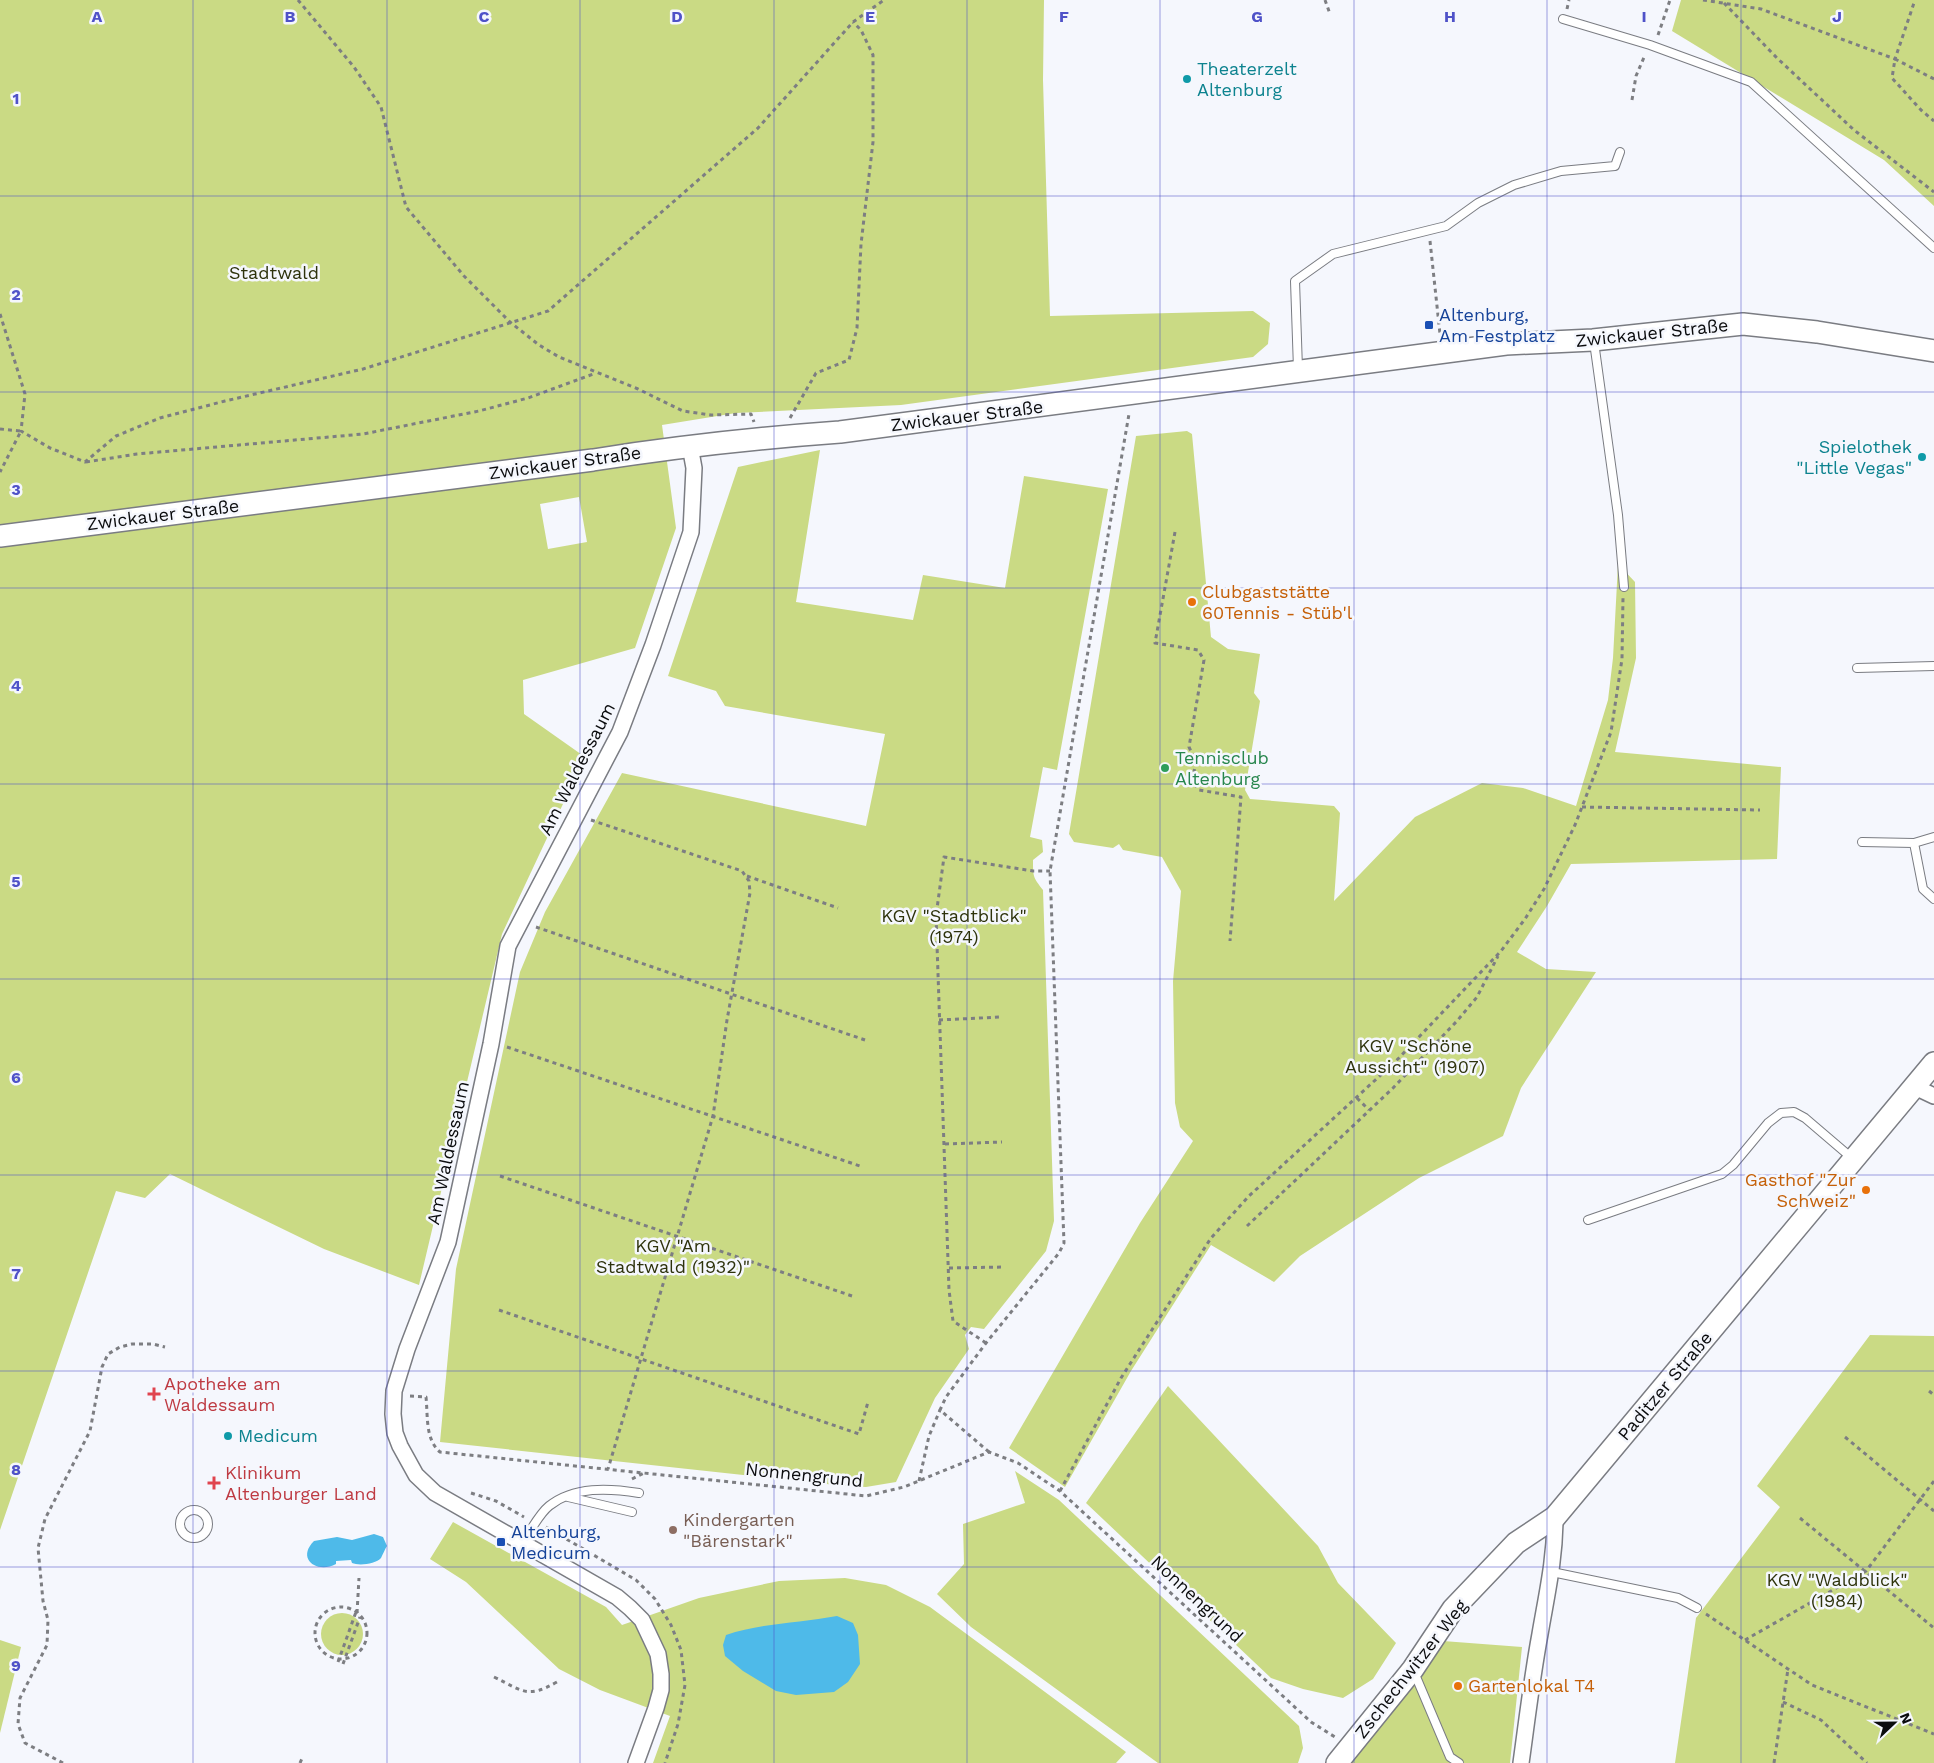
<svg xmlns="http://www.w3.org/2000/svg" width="1934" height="1763" font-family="'Work Sans',sans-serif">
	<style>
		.green { fill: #cada84; fill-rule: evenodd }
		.water { fill: #4ebae9 }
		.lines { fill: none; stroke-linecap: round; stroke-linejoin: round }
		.lane-casing { stroke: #7a7c82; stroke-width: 10 }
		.street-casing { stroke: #7a7c82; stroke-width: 18 }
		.secondary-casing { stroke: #7a7c82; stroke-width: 24 }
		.path { stroke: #7d7e82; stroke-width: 3; stroke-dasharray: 4 4; stroke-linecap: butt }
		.lane { stroke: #fff; stroke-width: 8 }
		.street { stroke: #fff; stroke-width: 15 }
		.secondary { stroke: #fff; stroke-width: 21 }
		.grid { fill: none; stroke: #4f52c8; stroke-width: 1; stroke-opacity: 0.55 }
		.culture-dot { fill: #0f9aa8; stroke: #f5f7fd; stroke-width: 2 }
		.transit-dot { fill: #1a4fb4; stroke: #f5f7fd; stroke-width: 2 }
		.food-dot { fill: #e8710a; stroke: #f5f7fd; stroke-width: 2 }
		.leisure-dot { fill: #2e9e5b; stroke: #f5f7fd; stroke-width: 2 }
		.health-dot { fill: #e0444e; stroke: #f5f7fd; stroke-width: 2 }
		.education-dot { fill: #8d6e63; stroke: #f5f7fd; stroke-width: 2 }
		.labels { text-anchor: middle; stroke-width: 5; stroke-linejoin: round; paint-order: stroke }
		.culture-label { font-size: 18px; fill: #0d838f; stroke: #f5f7fd; text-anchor: start }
		.park-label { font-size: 18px; fill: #2e330c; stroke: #f5f7fd }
		.transit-label { font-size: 18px; fill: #164399; stroke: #f5f7fd; text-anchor: start }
		.street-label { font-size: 18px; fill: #0b0c0e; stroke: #f5f7fd }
		.food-label { font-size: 18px; fill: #c56008; stroke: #f5f7fd; text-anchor: start }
		.leisure-label { font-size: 18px; fill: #27864d; stroke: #f5f7fd; text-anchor: start }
		.health-label { font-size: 18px; fill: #be3a42; stroke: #f5f7fd; text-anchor: start }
		.education-label { font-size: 18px; fill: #785e54; stroke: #f5f7fd; text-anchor: start }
		.grid-label { font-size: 16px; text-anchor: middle; font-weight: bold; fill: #4f52c8; stroke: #f5f7fd; stroke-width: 5; stroke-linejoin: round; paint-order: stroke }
	</style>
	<rect width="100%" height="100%" fill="#f5f7fd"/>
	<!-- green -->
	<g class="green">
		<path d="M0 0H1044L1043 80 1050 316 1253 311 1270 323 1268 344 1253 357 901 405 736 413 662 425 676 528 635 648 523 680 524 714 585 757 502 934 419 1285 324 1249 170 1174 145 1198 116 1191 0 1530ZM579 497 587 542 548 549 540 504Z"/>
		<polygon points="1681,0 1934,0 1934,206 1884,160 1672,31"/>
		<polygon points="1187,431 1192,434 1211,637 1228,649 1260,654 1254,693 1260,701 1245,790 1250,799 1334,806 1340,813 1334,901 1415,817 1482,783 1523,788 1576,806 1608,700 1613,658 1618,564 1635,582 1636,658 1615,752 1781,767 1777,859 1571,864 1547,906 1517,952 1546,969 1596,972 1521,1088 1503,1136 1419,1178 1300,1256 1274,1282 1211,1245 1131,1371 1065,1487 1009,1448 1140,1223 1193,1141 1180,1127 1175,1103 1173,981 1181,891 1162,857 1123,850 1119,844 1113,848 1074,842 1069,834 1136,436"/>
		<path d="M820 450 796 602 913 620 923 575 1005 588 1024 476 1108 489 1057 770 1043 767 1030 837 1042 840 1043 852 1033 860C1033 877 1033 877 1043 890L1054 1221 1046 1251 984 1329 971 1327 965 1335 969 1349 935 1398 896 1482 866 1487 845 1486 440 1442 456 1269 520 972 545 912 622 773 866 826 885 734 725 706 716 691 668 676 738 467Z"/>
		<polygon points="1870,1335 1934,1336 1934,1763 1675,1763 1696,1618 1780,1507 1757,1486"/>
		<polygon points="1168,1386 1318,1546 1338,1583 1396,1643 1373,1679 1343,1698 1303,1689 1271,1678 1086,1503"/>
		<polygon points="1015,1471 1059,1500 1299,1726 1303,1748 1298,1763 1158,1763 971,1627 937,1594 964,1564 963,1524 1025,1503"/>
		<polygon points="453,1522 606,1607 622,1625 699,1598 779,1581 845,1578 886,1585 930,1607 1126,1752 1116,1763 653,1763 670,1716 600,1690 559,1669 466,1582 430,1559"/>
		<circle cx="342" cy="1634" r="21"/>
		<polygon points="0,1640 21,1647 0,1733"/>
		<polygon points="1443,1641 1522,1647 1510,1763 1350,1763"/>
	</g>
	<!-- water -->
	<g class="water">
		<path d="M374 1534 383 1537 387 1546C385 1549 383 1554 381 1558 376 1564 359 1566 352 1563L351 1560 336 1561V1564C317 1574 296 1559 314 1541L337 1537 352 1540Z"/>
		<path d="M837 1616 853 1623 858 1635 860 1664 848 1682 834 1692 796 1695 776 1691 743 1671 725 1656 723 1645 726 1635C761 1623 800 1623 837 1616Z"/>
	</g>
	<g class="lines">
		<!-- lane casing -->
		<g class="lane-casing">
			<g id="lane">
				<polyline points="1563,19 1650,45 1751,82 1934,248"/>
				<polyline points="1594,342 1618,515 1624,587"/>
				<polyline points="1298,369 1295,281 1333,254 1446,226 1478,203 1514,185 1561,171 1615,166 1620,152"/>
				<polyline points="1857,668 1934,666"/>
				<polyline points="1862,842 1914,843 1923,889 1934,899"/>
				<polyline points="1914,843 1934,837"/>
				<polyline points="1588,1220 1722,1174 1733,1165 1768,1123 1781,1113 1794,1112 1805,1118 1853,1159"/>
				<polyline points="568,1497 632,1512"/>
				<circle cx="194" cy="1524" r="14"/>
				<path d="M522 1544C529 1533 539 1514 549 1506 574 1486 609 1488 639 1493"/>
				<polyline points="1552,1572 1678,1598 1697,1608"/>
				<polyline points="1414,1672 1450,1757 1459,1763"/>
			</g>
		</g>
		<!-- street casing -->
		<g class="street-casing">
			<g id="street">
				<polyline points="1915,1087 1934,1096"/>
				<polyline points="636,1763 656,1708 661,1690 661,1674 658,1654 642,1620 630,1608 617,1597 435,1493 416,1475 400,1446 395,1433 393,1414 394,1391 407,1349 448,1242 491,1044 508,946 620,732 653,645 691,532 694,468 690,446"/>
				<path d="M1521 1763C1527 1720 1532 1677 1540 1634 1547 1593 1555 1559 1555 1517"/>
			</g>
		</g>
		<!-- secondary casing -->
		<g class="secondary-casing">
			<g id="secondary">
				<path d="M0 536 593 460C675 447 757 438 840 432L1506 344 1593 340 1743 324 1817 332 1934 351"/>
				<polyline points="1337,1763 1413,1669 1453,1609 1516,1543 1555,1517 1934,1063"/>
			</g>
		</g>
		<!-- path -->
		<g class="path">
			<polyline points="298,0 354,67 381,107 406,207 464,276 510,322 539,345 559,357 638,389 683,411 711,415 751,414 754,422"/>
			<polyline points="1325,0 1330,14"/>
			<polyline points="1703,0 1761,9 1895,59 1915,0"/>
			<polyline points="1724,3 1777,58 1854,130 1934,192"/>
			<polyline points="1567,9 1569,0"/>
			<polyline points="1658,35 1670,0"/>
			<polyline points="1934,79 1895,59 1892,78 1921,110 1934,121"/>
			<polyline points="1632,100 1636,76 1645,55"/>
			<polyline points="1430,241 1440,334"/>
			<polyline points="0,314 25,394 21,431 50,448 85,462 116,436 160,418 225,401 363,369 548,311 758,128 853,22 884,0"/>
			<polyline points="790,418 816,373 849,360 857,328 861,244 873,142 873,55 861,30 853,22"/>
			<polyline points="0,429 21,431 0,472"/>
			<polyline points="86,462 137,454 363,434 479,411 528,398 596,373"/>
			<polyline points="1175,532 1155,643 1198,650 1204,660 1189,747 1196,762 1192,781 1199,790 1241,797 1230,941"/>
			<polyline points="1582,807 1760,810"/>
			<polyline points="591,820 742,871 749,881 750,893 727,1020 713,1116 608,1469"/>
			<polyline points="747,876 838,908"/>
			<polyline points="536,927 865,1040"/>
			<polyline points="939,1020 1001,1017"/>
			<polyline points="507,1047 860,1166"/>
			<polyline points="1357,1098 1369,1110"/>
			<polyline points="945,1144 1002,1142"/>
			<polyline points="500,1176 852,1296"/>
			<polyline points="1247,1226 1393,1088 1457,1021 1477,997 1498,956"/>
			<polyline points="949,1268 1004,1267"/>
			<polyline points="499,1310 859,1434 868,1402"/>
			<polyline points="986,1343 953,1321 949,1290 936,916 944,857 1033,871 1050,871"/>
			<polyline points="1929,1391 1934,1395"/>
			<path d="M410 1396 426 1397C428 1416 425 1439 440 1452L866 1496 904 1487 989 1452 1018 1463 1060 1491 1311 1722 1335 1737"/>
			<polyline points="1845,1437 1934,1511"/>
			<polyline points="989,1452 940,1410 946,1397 986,1343 1059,1253 1064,1243 1050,871 1129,414"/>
			<polyline points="632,1479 644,1473"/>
			<polyline points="919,1481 929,1436 940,1410"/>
			<polyline points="1060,1491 1121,1378 1211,1238 1249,1196 1396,1061 1501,951 1525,919 1544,889 1575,825 1611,732 1622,659 1623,598"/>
			<polyline points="471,1493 496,1501 524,1517"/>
			<polyline points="1800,1518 1934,1628"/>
			<polyline points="546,1527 636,1580 655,1599 671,1625 681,1650 685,1685 678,1724 665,1763"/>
			<circle cx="341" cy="1633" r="26"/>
			<polyline points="357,1613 359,1578"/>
			<polyline points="1706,1614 1812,1685 1934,1734"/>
			<polyline points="1745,1640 1866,1571 1934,1481"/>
			<polyline points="338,1662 356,1612"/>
			<polyline points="343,1664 360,1617"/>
			<path d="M494 1677C523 1691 527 1699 557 1682"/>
			<polyline points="1783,1702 1821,1720 1867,1763"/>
			<polyline points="63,1763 25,1743 18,1724 20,1698 47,1645 48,1620 43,1601 38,1548 45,1519 90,1431 102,1367 108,1354 120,1347 132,1344 153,1344 165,1347"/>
			<polyline points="300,1763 303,1756"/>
			<polyline points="1774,1763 1788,1669"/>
		</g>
		<!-- lane -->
		<use href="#lane" class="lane"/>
		<!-- street -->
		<use href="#street" class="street"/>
		<!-- secondary -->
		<use href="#secondary" class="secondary"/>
	</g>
	<!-- grid -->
	<path class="grid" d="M193 0V1763M387 0V1763M580 0V1763M774 0V1763M967 0V1763M1160 0V1763M1354 0V1763M1547 0V1763M1741 0V1763M0 196H1934M0 392H1934M0 588H1934M0 784H1934M0 979H1934M0 1175H1934M0 1371H1934M0 1567H1934"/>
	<!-- markers -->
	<g class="culture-dot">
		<circle cx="1187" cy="79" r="5"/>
		<circle cx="1922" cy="457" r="5"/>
		<circle cx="228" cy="1436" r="5"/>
	</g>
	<g class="transit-dot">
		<rect x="1424" y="320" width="10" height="10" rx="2.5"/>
		<rect x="496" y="1537" width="10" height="10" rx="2.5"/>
	</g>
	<g class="food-dot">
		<circle cx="1192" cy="602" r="5"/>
		<circle cx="1866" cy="1190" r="5"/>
		<circle cx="1458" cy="1686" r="5"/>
	</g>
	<circle class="leisure-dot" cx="1165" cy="768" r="5"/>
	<g class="health-dot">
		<path d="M151.5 1386.5h5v5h5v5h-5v5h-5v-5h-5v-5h5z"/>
		<path d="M211.5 1475.5h5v5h5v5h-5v5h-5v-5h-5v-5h5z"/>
	</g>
	<circle class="education-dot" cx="673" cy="1530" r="5"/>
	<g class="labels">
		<!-- culture labels -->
		<g class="culture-label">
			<text x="1197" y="75">Theaterzelt<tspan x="1197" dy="21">Altenburg</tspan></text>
			<text x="1912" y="453" text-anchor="end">Spielothek<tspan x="1912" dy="21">"Little Vegas"</tspan></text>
			<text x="238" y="1442">Medicum</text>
		</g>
		<!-- park labels -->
		<g class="park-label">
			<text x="274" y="279">Stadtwald</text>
			<text x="954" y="922">KGV "Stadtblick"<tspan x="954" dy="21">(1974)</tspan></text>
			<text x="1415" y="1052">KGV "Schöne<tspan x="1415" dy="21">Aussicht" (1907)</tspan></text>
			<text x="673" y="1252">KGV "Am<tspan x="673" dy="21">Stadtwald (1932)"</tspan></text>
			<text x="1837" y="1586">KGV "Waldblick"<tspan x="1837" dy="21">(1984)</tspan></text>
		</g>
		<!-- transit labels -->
		<g class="transit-label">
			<text x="1439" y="321">Altenburg,<tspan x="1439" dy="21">Am Festplatz</tspan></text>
			<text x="511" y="1538">Altenburg,<tspan x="511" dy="21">Medicum</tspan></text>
		</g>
		<!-- street labels -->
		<g class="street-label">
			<text transform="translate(1652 333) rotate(-6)" y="6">Zwickauer Straße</text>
			<text transform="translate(967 416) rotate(-7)" y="6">Zwickauer Straße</text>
			<text transform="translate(565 463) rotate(-8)" y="6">Zwickauer Straße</text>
			<text transform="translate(163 515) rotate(-7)" y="6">Zwickauer Straße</text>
			<text transform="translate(577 769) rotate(-63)" y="6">Am Waldessaum</text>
			<text transform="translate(448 1153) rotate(-78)" y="6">Am Waldessaum</text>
			<text transform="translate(1665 1386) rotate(-50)" y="6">Paditzer Straße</text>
			<text transform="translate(804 1475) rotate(6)" y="6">Nonnengrund</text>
			<text transform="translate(1197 1599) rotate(43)" y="6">Nonnengrund</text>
			<text transform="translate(1411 1669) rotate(-52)" y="6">Zschechwitzer Weg</text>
		</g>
		<!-- food labels -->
		<g class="food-label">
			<text x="1202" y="598">Clubgaststätte<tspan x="1202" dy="21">60Tennis - Stüb'l</tspan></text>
			<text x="1856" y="1186" text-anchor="end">Gasthof "Zur<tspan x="1856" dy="21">Schweiz"</tspan></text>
			<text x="1468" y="1692">Gartenlokal T4</text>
		</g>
		<!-- leisure labels -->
		<g class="leisure-label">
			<text x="1175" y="764">Tennisclub<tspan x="1175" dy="21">Altenburg</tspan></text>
		</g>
		<!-- health labels -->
		<g class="health-label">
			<text x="164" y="1390">Apotheke am<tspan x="164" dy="21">Waldessaum</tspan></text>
			<text x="225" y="1479">Klinikum<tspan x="225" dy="21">Altenburger Land</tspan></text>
		</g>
		<!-- education labels -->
		<g class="education-label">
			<text x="683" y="1526">Kindergarten<tspan x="683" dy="21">"Bärenstark"</tspan></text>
		</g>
	</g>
	<g class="grid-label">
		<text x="97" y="22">A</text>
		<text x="290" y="22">B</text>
		<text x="484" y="22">C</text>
		<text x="677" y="22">D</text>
		<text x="870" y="22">E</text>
		<text x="1064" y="22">F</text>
		<text x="1257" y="22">G</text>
		<text x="1450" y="22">H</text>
		<text x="1644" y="22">I</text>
		<text x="1837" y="22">J</text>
		<text x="16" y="104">1</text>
		<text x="16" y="300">2</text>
		<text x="16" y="495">3</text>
		<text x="16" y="691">4</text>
		<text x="16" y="887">5</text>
		<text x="16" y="1083">6</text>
		<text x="16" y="1279">7</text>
		<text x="16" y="1475">8</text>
		<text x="16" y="1671">9</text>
	</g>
	<!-- north arrow -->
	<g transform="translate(1894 1723) rotate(68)" stroke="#f5f7fd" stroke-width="4" paint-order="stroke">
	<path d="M0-4L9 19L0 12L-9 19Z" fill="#0b0c0e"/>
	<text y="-8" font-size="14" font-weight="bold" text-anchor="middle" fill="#0b0c0e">N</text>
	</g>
</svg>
